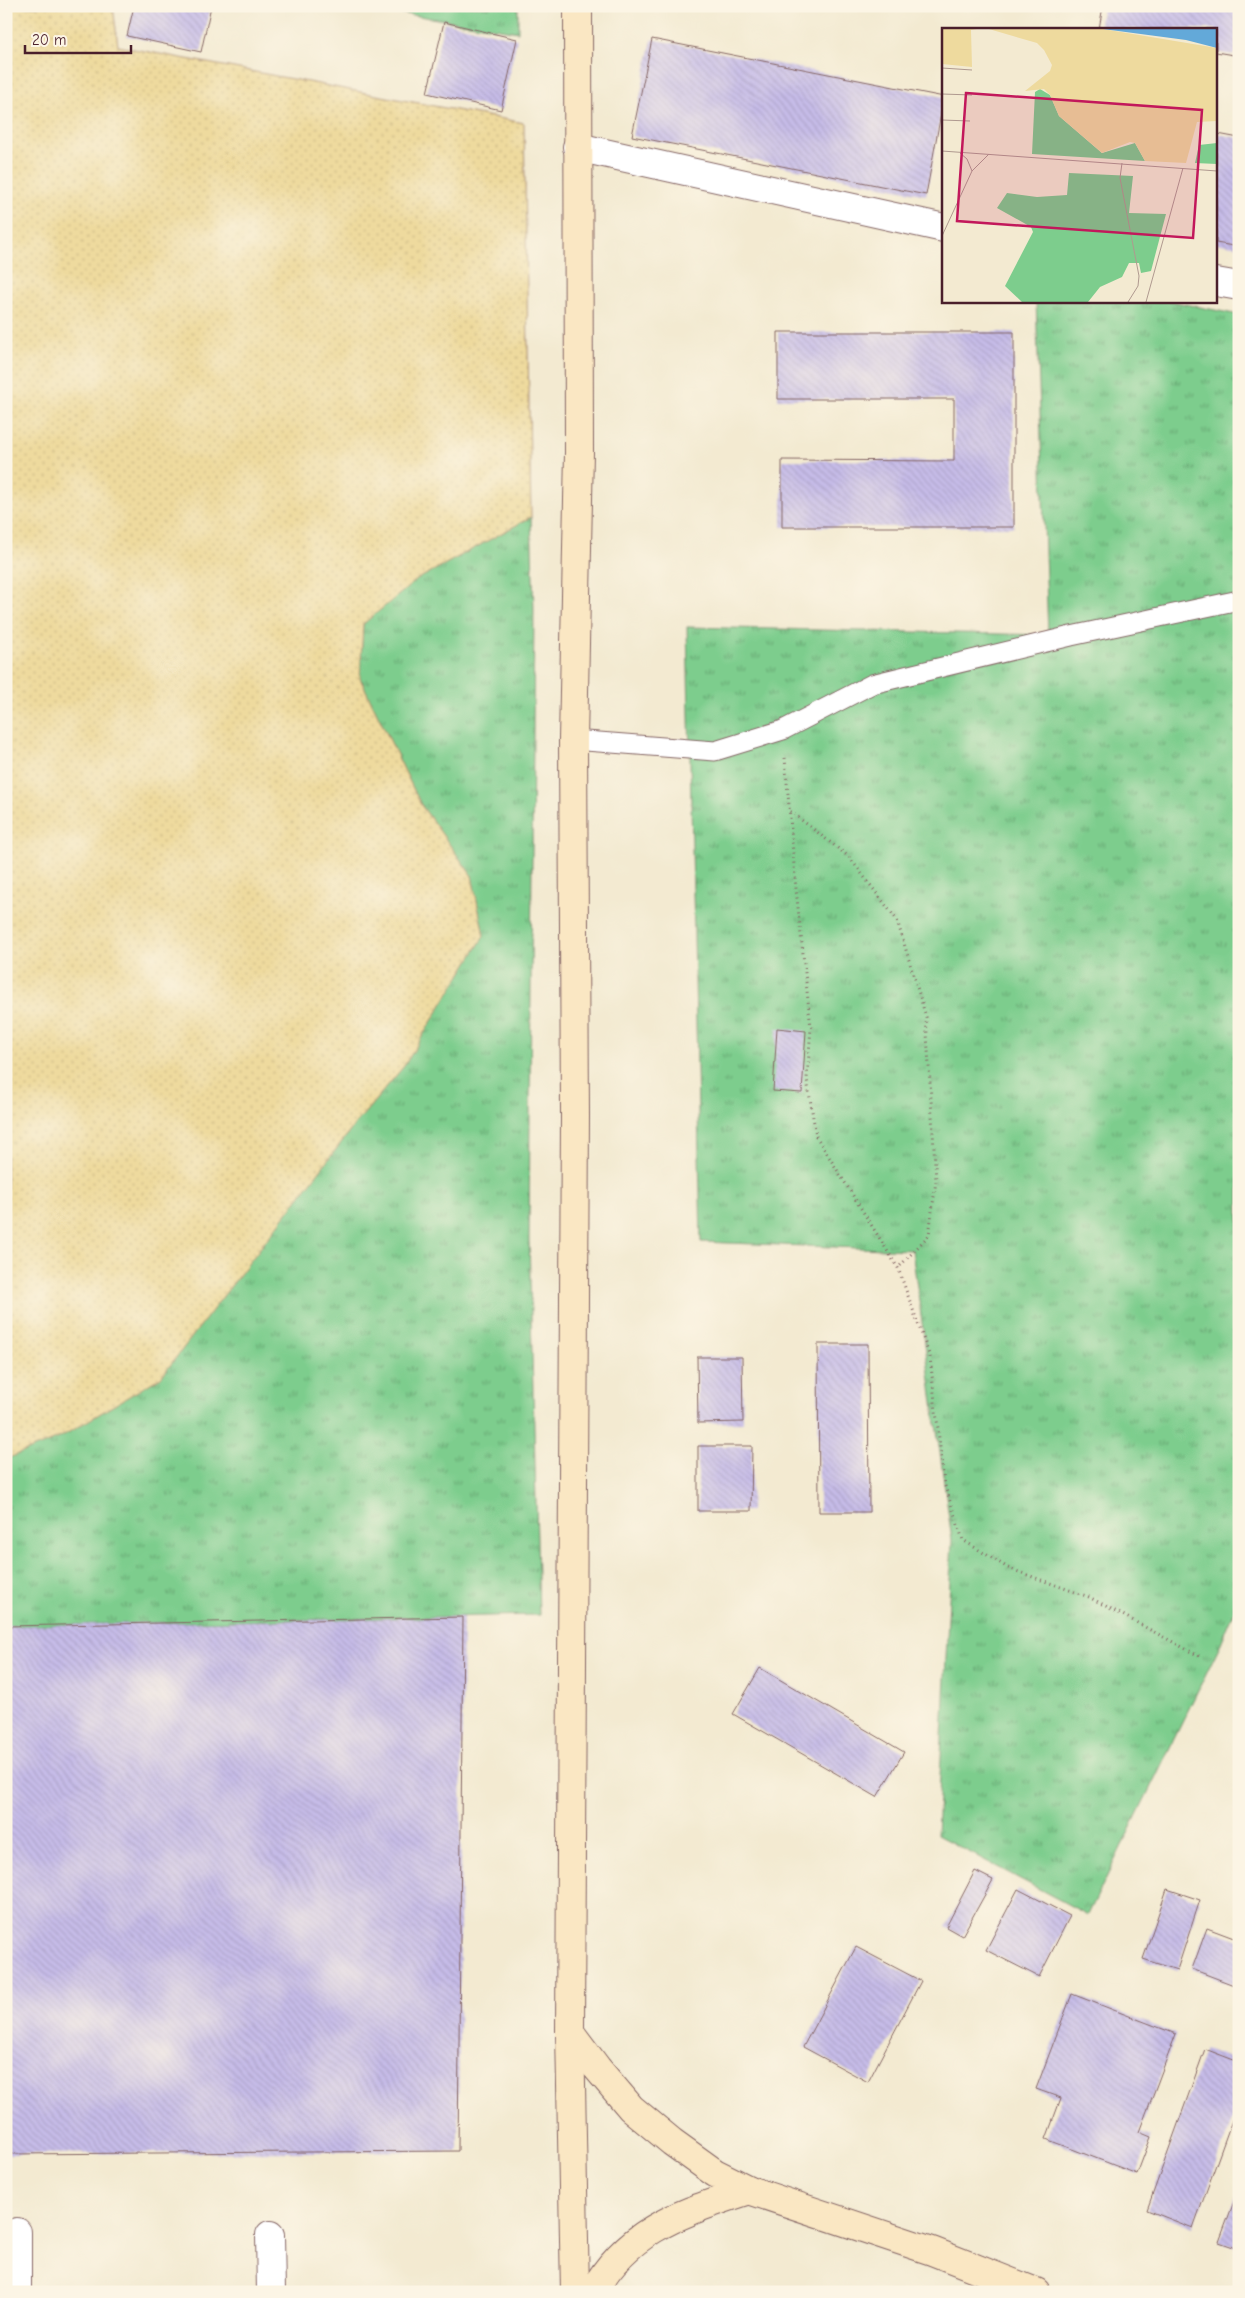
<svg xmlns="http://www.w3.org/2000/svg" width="1245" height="2298" font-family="'Comic Neue',sans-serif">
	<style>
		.grass { fill: url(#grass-tufts); stroke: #64765c }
		.sand { fill: url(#sand-dots); stroke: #9c7c64 }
		.building { fill: url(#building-back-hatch) }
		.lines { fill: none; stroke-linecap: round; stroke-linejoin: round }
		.lane-casing { stroke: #856665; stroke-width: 21 }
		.street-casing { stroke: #856665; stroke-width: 30 }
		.secondary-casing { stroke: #856665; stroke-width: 30 }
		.path { stroke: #856665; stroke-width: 3; stroke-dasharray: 1 4; stroke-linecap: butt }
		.lane { stroke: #fff; stroke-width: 19 }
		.street { stroke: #fff; stroke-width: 28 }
		.secondary { stroke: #fae7c3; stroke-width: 28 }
		.inset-road { fill: none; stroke: #af998f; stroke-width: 1 }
		.view { fill: #c2185b; fill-opacity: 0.15; stroke: #c2185b; stroke-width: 2.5 }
		.inset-edge { fill: none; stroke: #4a1f2b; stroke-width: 2.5 }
	</style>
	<defs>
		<pattern id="grass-tufts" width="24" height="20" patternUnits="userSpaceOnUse" patternTransform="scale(1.25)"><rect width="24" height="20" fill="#7dcd8d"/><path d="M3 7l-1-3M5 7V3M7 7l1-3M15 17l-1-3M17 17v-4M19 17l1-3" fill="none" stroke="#68a673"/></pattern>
		<pattern id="sand-dots" width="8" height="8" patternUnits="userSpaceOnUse" patternTransform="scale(1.25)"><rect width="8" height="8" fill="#eeda9e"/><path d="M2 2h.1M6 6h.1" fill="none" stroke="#cebb88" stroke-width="1.8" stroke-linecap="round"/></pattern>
		<pattern id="building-back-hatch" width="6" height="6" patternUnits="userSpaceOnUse" patternTransform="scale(1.25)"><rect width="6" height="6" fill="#c6bce8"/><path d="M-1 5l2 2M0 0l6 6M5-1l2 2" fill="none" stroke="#aca1c7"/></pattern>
	</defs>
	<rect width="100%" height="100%" fill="#fcf5e5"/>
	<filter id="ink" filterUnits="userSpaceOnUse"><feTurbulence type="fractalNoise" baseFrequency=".02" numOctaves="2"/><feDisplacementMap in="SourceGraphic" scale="10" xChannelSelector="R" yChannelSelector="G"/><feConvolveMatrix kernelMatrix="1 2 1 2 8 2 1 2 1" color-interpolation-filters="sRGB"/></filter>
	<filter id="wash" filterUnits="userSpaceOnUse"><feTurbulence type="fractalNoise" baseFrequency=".0096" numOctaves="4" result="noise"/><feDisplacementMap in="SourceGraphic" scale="20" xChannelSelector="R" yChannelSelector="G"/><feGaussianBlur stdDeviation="1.12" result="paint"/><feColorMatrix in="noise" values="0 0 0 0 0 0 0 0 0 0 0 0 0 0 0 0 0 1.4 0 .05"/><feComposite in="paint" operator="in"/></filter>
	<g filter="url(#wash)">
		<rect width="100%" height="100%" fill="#f3ead1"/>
		<!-- grass -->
		<g class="grass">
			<polygon points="357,6 518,6 518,32 369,8"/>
			<polygon points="1036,301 1171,301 1239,315 1239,1600 1221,1643 1088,1915 937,1835 952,1540 912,1250 701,1242 687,627 1048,635"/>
			<polygon points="531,517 534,609 529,1239 539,1615 6,1626 6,1459 59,1438 161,1377 357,1122 404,1066 484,936 472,876 421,805 360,678 363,624 418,579"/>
		</g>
		<!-- sand -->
		<polygon class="sand" points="6,6 113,6 118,46 524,123 531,517 418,579 363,624 360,678 421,805 472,876 484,936 404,1066 357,1122 161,1377 59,1438 6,1459"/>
		<g id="blocks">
			<!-- building -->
			<g class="building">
				<polygon points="134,6 211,6 201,52 127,36"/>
				<polygon points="1103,6 1239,6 1239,56 1216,52 1216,29 1099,29"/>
				<polygon points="444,22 517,39 501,110 427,93"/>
				<polygon points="652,39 944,97 926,195 632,136"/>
				<polygon points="1218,134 1239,138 1239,247 1216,243 1216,143"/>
				<polygon points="778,332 1014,332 1014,527 782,527 782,460 954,461 954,399 778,399"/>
				<polygon points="777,1028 806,1031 802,1093 773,1091"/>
				<polygon points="818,1344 868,1344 869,1512 819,1512"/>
				<polygon points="697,1357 742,1357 743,1422 698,1423"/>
				<polygon points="698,1446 752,1446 751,1511 698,1511"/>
				<polygon points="463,1617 458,2151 6,2154 6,1626"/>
				<polygon points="760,1668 904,1752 877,1797 733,1714"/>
				<polygon points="975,1871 993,1880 962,1936 946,1927"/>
				<polygon points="1018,1889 1070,1916 1039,1977 986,1950"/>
				<polygon points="1167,1889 1200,1900 1177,1970 1143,1959"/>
				<polygon points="1207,1928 1239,1940 1239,1987 1192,1969"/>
				<polygon points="856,1947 921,1981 868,2082 803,2047"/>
				<polygon points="1072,1994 1176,2034 1139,2132 1151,2137 1137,2174 1046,2139 1061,2098 1036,2089"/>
				<polygon points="1205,2049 1239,2062 1239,2101 1193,2228 1147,2210"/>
				<polygon points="1239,2188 1239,2249 1219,2242"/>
			</g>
		</g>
	</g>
	<g filter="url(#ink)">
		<use href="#blocks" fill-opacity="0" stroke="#856665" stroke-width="1"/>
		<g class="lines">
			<!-- lane casing -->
			<g class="lane-casing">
				<polyline id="lane" points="573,740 715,751 783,730 872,684 1071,636 1239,600"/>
			</g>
			<!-- street casing -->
			<g class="street-casing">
				<g id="street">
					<polyline points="577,147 944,228"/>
					<polyline points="1216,282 1239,286"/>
					<polyline points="17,2232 17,2292"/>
					<polyline points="270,2235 271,2292"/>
				</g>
			</g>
			<!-- secondary casing -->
			<g class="secondary-casing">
				<g id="secondary">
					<polyline points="570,2032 597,2068 631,2108 672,2142 715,2173 749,2190 932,2251 1036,2292"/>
					<polyline points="575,2292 570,2032 575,1115 573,740 579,452 578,6"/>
					<path d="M593 2292C629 2227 684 2213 749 2190"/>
				</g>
			</g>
			<!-- path -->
			<g class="path">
				<polyline points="785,758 796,889 811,1028 807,1079 816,1136 898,1268 930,1357 944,1483 963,1540 1008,1568 1089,1597 1199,1656"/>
				<polyline points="790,811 849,857 897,920 926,1017 936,1181 929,1235 898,1268"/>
			</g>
			<!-- lane -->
			<use href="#lane" class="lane"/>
			<!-- street -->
			<use href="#street" class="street"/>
			<!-- secondary -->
			<use href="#secondary" class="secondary"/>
		</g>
	</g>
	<!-- overview -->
	<g transform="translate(942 28)">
		<rect width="275" height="275" fill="#f3ead1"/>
		<path d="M98 61 108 67 117 88 160 125 193 115 203 133 90 126 93 64ZM275 115V136L253 135 257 117ZM127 145 191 148 187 185 224 186 209 243 199 245 197 235H187L180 249 158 259 146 274H80L63 258 91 204 89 199 55 180 65 165 95 169 125 167Z" fill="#7dcd8d"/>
		<path d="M0 1H35L29 2 30 39 0 36ZM47 1H161L275 20V93L255 94 244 135 203 133 193 115 188 114 160 125 117 88 108 67 102 61 83 63 108 43 110 37 102 22 95 15Z" fill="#eeda9e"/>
		<path d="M161 1H275V20L244 12Z" fill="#63a9d9"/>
		<path class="inset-road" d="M0 40 30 42M0 66 30 67M0 92 28 93M0 123 275 143M18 125 25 131 30 143M180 135 178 150 197 248 196 258 186 274M0 208 30 143 47 126M204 274 241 140"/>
		<path class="view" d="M24 65 260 82 251 210 15 193Z"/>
		<rect width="275" height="275" class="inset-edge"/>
	</g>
	<!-- margin -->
	<rect width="1245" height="2298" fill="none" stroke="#fcf5e5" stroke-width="25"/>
	<!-- scale -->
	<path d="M25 45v8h106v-8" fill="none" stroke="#4a1f2b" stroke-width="2.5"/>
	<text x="32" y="45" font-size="15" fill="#4a1f2b" stroke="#fcf5e5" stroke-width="4" paint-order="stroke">20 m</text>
</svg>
